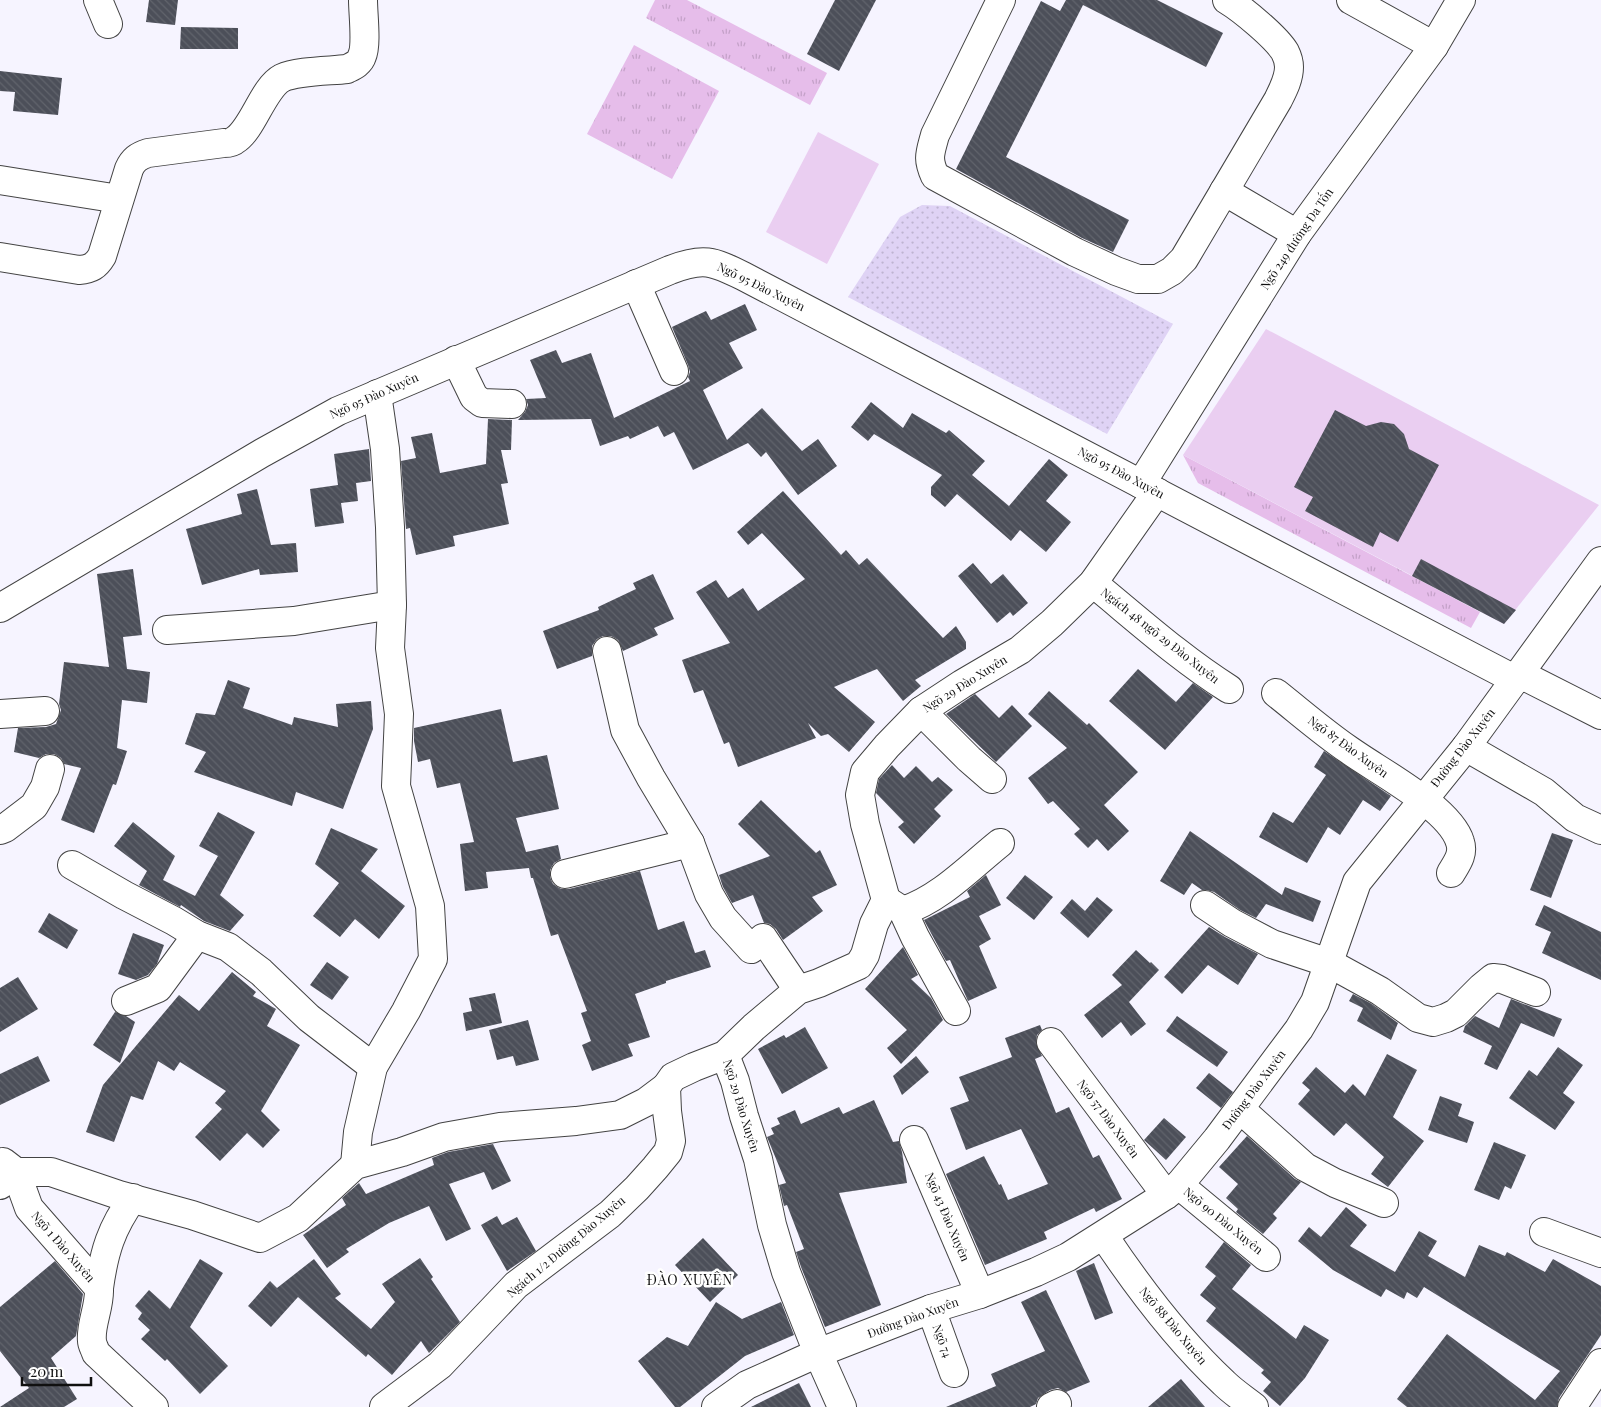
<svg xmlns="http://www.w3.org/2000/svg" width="1601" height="1407" font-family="'Playfair Display',serif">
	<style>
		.farmland { fill: url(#farmland-dots) }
		.grass { fill: url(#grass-tufts) }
		.pitch { fill: #eacef1 }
		.building { fill: url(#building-back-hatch) }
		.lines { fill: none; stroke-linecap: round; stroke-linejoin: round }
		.minor-casing { stroke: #434343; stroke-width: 30 }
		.minor { stroke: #fff; stroke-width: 28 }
		.labels { text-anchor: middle; stroke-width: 5; stroke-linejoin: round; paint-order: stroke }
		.street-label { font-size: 12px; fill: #101010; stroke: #fff }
		.neighbourhood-label { font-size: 14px; letter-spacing: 1px; fill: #101010; stroke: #fff }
	</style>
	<defs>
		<pattern id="farmland-dots" width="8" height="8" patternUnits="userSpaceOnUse" patternTransform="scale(1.25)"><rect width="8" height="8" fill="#dfd3f5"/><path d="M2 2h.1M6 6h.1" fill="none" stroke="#beb4d1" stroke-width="1.8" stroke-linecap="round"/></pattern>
		<pattern id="grass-tufts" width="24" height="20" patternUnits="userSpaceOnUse" patternTransform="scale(1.25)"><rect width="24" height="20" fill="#e6bdea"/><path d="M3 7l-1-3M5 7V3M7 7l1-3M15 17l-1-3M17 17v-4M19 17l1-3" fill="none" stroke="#c4a1c8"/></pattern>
		<pattern id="building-back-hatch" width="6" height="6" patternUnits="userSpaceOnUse" patternTransform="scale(1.25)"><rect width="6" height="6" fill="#4c4f59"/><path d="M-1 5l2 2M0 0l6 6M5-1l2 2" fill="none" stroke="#61646c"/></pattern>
	</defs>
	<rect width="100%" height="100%" fill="#f6f4ff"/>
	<!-- farmland -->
	<polygon class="farmland" points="922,205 950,206 1173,324 1107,434 848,297 900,217"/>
	<!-- grass -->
	<g class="grass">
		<polygon points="655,0 687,0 827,73 810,105 646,18"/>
		<polygon points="634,45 719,91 672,179 587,134"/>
		<polygon points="1183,455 1480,612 1471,628 1198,483"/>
	</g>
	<!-- pitch -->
	<g class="pitch">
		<polygon points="818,132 879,164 827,264 766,232"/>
		<polygon points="1266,329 1599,505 1504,624 1183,455"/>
	</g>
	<!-- building -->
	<g class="building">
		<polygon points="149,0 178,0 175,25 146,22"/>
		<polygon points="835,0 876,0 839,71 807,54"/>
		<polygon points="1066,0 1157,0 1223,33 1206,67 1083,5 1006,157 1129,220 1113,252 1082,238 956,169 1041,1 1060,11"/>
		<polygon points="181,27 238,28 238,49 180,49"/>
		<polygon points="0,71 62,78 58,115 13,111 15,92 0,91"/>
		<polygon points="745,304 757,330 729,343 743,368 703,390 727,440 762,408 802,451 818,439 837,466 798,495 766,452 761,457 748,443 693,470 674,432 664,437 658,426 630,439 628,436 600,446 591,419 518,420 525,412 528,405 526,399 546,398 530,360 556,350 562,363 591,353 614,418 690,381 688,377 690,372 688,365 672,327 706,311 711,320"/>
		<polygon points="871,402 903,428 912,413 946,433 949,430 985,461 972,475 1009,506 1049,459 1068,475 1046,501 1071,522 1046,552 1020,530 1011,541 957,494 945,507 931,495 931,487 942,475 874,434 868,441 851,427"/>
		<polygon points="1335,410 1366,426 1381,422 1394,424 1404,434 1409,449 1439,465 1398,542 1380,532 1373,547 1305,511 1313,497 1294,487"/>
		<polygon points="488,419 512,420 511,450 501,450 508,483 501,484 509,524 453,536 455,546 416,555 410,528 406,529 401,461 416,458 411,437 432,433 440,473 486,464"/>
		<polygon points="369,449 371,481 356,483 358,501 341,503 344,523 315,527 310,489 338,485 334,454"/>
		<polygon points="257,489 271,545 296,543 298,572 260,575 259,569 202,585 186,529 242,514 237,494"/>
		<polygon points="783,491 841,555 846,550 859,565 867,558 943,638 956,626 966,642 966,649 915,680 921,686 903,701 877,669 834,687 875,722 849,752 828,734 821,736 808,723 816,738 738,767 729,742 724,744 703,690 694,693 682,660 730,643 696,592 716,580 728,598 743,588 758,611 805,579 762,533 748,545 737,532"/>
		<polygon points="1421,559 1516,610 1504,624 1412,576"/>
		<polygon points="973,563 991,584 1003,574 1028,603 1013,616 1010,612 997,623 958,576"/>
		<polygon points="133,569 142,635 123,637 127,669 150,672 147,703 122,700 117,748 127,751 116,785 113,784 94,833 61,820 81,768 64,764 61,758 54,754 46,754 39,758 14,752 18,728 46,727 56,724 61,710 59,704 64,662 109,667 97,574"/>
		<polygon points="653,574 674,619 654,628 658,635 623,651 618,640 611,636 603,636 597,639 592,646 592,656 557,669 543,631 599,610 598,607 636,589 633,583"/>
		<polygon points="1138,669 1176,702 1193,683 1213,697 1165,750 1109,701"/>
		<polygon points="228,680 250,688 243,708 292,725 294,717 338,727 336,704 371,701 373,729 343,809 296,792 292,806 194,772 206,752 185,744 196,713 215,715"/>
		<polygon points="1049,691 1087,725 1089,723 1138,772 1104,805 1129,831 1108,851 1097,839 1088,848 1074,834 1080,829 1053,801 1048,804 1028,778 1067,748 1028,714"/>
		<polygon points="975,694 999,718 1012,705 1032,726 996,762 946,714"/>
		<polygon points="501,709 513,762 547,755 559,809 516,818 526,852 558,845 561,859 554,863 550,870 550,877 553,884 561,889 569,889 640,871 658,930 684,921 695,953 705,950 711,967 666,981 666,983 635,994 650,1037 628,1044 633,1056 592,1071 582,1045 591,1041 581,1013 587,1011 558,934 551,936 533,878 531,878 529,868 486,872 488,888 465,891 460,844 474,842 460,783 437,788 430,759 418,762 414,741 414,728"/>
		<polygon points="1324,751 1391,796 1380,811 1363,800 1340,835 1328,827 1307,863 1259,837 1273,812 1293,823 1326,775 1314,767"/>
		<polygon points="892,765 904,778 916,766 932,782 938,777 953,790 934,809 941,816 914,844 898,827 904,822 876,793 879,779"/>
		<polygon points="761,800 816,853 820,850 837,885 812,897 823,911 783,940 776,929 770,924 764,923 753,895 732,903 723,887 719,875 770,856 738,824"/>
		<polygon points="218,812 255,832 220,895 244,915 230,931 204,921 181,905 180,907 139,885 147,871 114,846 133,822 175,856 163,880 195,896 218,856 199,846"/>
		<polygon points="331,828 378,849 361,871 405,906 379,939 355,919 340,937 313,916 339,883 315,864"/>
		<polygon points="1190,831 1282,895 1285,887 1321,901 1313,922 1266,904 1256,918 1240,910 1214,892 1206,890 1202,890 1192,883 1184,895 1160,881"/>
		<polygon points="1552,833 1573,840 1551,898 1530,890"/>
		<polygon points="986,875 1001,905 979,916 991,939 979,946 997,988 968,1001 950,960 946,961 924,920 970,897 967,891"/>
		<polygon points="1025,875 1053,897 1034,920 1006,898"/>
		<polygon points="1097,897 1113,910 1088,938 1060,913 1072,899 1085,911"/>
		<polygon points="1544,905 1601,932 1601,980 1542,953 1551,932 1535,925"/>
		<polygon points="49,913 78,930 67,949 38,932"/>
		<polygon points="1209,927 1225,937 1258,954 1238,985 1208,965 1182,994 1164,977"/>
		<polygon points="133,933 164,945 157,964 148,975 136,980 118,974"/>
		<polygon points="903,947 918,975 911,979 931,998 943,1020 901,1064 887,1048 907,1030 865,989"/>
		<polygon points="1136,950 1150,963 1151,962 1159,970 1129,1002 1146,1024 1131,1036 1121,1022 1102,1038 1084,1015 1122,985 1112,975"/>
		<polygon points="327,962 349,977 332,1000 310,985"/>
		<polygon points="232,972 256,992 253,996 276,1009 267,1026 300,1045 261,1111 280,1130 263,1148 247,1133 220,1161 195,1137 222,1109 215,1103 226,1091 180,1062 174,1071 158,1061 143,1100 131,1096 114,1142 86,1132 103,1085 179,995 199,1011"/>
		<polygon points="18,977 38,1009 0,1032 0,988"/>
		<polygon points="495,993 502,1023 466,1031 463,1013 472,1011 469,998"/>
		<polygon points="1353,994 1372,1004 1398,1023 1391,1040 1357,1021 1363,1008 1349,1001"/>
		<polygon points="1511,999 1562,1019 1554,1037 1521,1023 1497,1070 1484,1064 1492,1046 1463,1032 1465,1026 1475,1016 1499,1028"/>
		<polygon points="115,1012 126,1016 135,1022 120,1063 93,1045"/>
		<polygon points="1177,1016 1228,1052 1217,1067 1166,1031"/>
		<polygon points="528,1020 539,1060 516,1066 513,1056 497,1060 489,1030"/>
		<polygon points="1040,1025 1042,1030 1037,1035 1036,1043 1042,1056 1035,1059 1056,1113 1069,1107 1093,1158 1099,1155 1122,1199 1096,1212 1094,1208 1044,1232 1047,1239 985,1265 946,1174 984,1156 999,1185 1001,1184 1008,1200 1048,1184 1021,1129 966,1150 950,1108 969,1101 959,1077 1012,1057 1005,1038"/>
		<polygon points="805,1027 828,1068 782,1094 758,1049 784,1035 786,1038"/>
		<polygon points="1558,1047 1583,1065 1563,1093 1575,1102 1555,1130 1509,1098 1529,1070 1537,1076"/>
		<polygon points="1387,1054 1417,1070 1393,1117 1424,1141 1388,1187 1371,1174 1384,1157 1346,1123 1334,1136 1298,1104 1310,1090 1302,1083 1316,1067 1345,1093 1353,1084 1365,1096"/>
		<polygon points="38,1056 50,1081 0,1105 0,1074"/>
		<polygon points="916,1056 929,1072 902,1095 893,1076"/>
		<polygon points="1209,1073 1233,1092 1221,1108 1196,1088"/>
		<polygon points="1440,1096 1462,1104 1458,1116 1474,1122 1467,1143 1428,1130"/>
		<polygon points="874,1100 893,1142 899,1141 902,1152 907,1183 839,1193 881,1305 825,1327 801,1267 796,1252 804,1249 787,1205 784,1206 779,1185 786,1183 767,1137 774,1134 771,1128 780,1124 777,1118 795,1110 801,1124 839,1107 843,1114"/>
		<polygon points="1164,1118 1186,1137 1166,1160 1144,1140"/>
		<polygon points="1247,1136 1295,1179 1301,1182 1273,1214 1277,1218 1263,1234 1236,1212 1238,1209 1226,1198 1238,1184 1219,1167"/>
		<polygon points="1494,1142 1526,1155 1511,1189 1505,1186 1499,1200 1474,1190"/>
		<polygon points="493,1144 511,1181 492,1190 484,1172 449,1184 471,1229 446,1241 429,1206 389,1223 346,1249 349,1252 327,1268 303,1235 346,1205 342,1198 359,1183 366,1194 434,1165 432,1158 448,1152"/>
		<polygon points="1346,1207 1367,1225 1350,1246 1395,1272 1419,1231 1437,1241 1428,1256 1465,1277 1479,1245 1505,1256 1507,1252 1545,1272 1553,1259 1601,1286 1601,1335 1559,1398 1557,1407 1407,1407 1397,1399 1447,1334 1535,1400 1560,1371 1424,1287 1417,1298 1407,1292 1404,1299 1386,1289 1381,1297 1333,1270 1298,1241 1309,1227 1321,1237"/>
		<polygon points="497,1216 502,1225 517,1217 536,1251 507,1271 481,1225"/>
		<polygon points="703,1238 738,1275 710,1302 675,1265"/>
		<polygon points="1224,1242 1251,1265 1232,1289 1296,1339 1304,1325 1329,1340 1305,1378 1280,1406 1263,1391 1271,1382 1261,1373 1264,1370 1206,1321 1216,1308 1200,1295 1216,1276 1205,1267"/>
		<polygon points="420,1258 433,1277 431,1279 460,1322 429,1353 421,1341 392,1375 368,1354 366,1357 298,1297 271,1327 248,1306 270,1281 277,1288 314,1259 341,1294 335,1298 371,1329 395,1302 382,1284"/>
		<polygon points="200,1259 223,1273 190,1327 228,1366 200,1394 167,1359 165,1361 141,1339 150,1330 138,1319 142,1313 135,1306 149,1290 170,1309"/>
		<polygon points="55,1261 83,1294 76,1336 51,1358 77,1399 64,1407 0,1407 29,1388 0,1351 0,1307"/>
		<polygon points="1094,1263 1113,1313 1095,1320 1076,1271"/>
		<polygon points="1046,1290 1090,1382 1066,1392 1058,1388 1050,1390 1038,1398 1036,1404 1030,1407 946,1407 996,1386 991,1374 1045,1351 1021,1302"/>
		<polygon points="716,1302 742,1319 781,1302 794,1335 745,1356 680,1407 675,1407 638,1361 667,1337 688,1346"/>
		<polygon points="1181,1379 1205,1407 1148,1407"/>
		<polygon points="799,1383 811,1407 751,1407"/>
	</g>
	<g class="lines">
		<!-- minor casing -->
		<g class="minor-casing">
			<g id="minor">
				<polyline points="98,0 108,24"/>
				<path d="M1001 0 935 135C930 154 927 158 935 176L1075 252 1116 271 1138 279H1158L1172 271 1184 259 1278 100C1283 90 1289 79 1289 67 1289 63 1287 56 1285 52 1276 37 1242 9 1227 0"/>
				<polyline points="1351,0 1434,46"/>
				<polyline points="0,180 119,199"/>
				<polyline points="1224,191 1297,234"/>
				<path d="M0 257 79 270C91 269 96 266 102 256L129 169C133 160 138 156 148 153L224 143C228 143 233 142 235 140 253 129 263 88 282 78 297 71 330 71 347 69 353 66 360 63 362 56 367 45 363 14 363 0"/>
				<polyline points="636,284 674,371"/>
				<polyline points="456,360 474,397 482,403 512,404"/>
				<polyline points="1141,484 1297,234 1434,46 1461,0"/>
				<path d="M1093 583C1137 619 1180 658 1229 689"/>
				<path d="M0 608 262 453 338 411 670 270C703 257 713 261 743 276L1516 680"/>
				<polyline points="167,630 294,621 392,605"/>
				<polyline points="607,651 625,730 651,778 690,843 709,894 723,918 751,949 763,938 798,990"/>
				<polyline points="1520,674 1601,715"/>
				<path d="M1276 693C1300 712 1324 733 1349 750 1378 771 1450 808 1460 842 1464 854 1457 863 1451 873"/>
				<polyline points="921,711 969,759 992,779"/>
				<polyline points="0,714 45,711"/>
				<polyline points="1466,747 1544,792 1575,818 1601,830"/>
				<polyline points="0,830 5,828 34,806 45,787 50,769"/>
				<polyline points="72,865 124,895 174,921 197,935 228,947 261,972 309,1018 373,1067"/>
				<polyline points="565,874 690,843"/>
				<polyline points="886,900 903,911 915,937 956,1011"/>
				<polyline points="1205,905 1232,923 1272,944 1329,963 1380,991 1418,1018 1433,1022 1446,1018 1456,1013 1482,987 1493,978 1502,979 1536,992"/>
				<path d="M903 911C940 899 970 867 1000 843"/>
				<polyline points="126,1001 158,988 197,935"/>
				<polyline points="1051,1042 1166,1195"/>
				<polyline points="725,1055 735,1081 744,1116 758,1159 772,1225 786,1272 818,1353 842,1407"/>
				<polyline points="1240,1109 1305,1167 1335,1183 1384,1203"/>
				<polyline points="914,1140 980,1294"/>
				<path d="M3 1162 16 1172 29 1208 99 1288C100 1307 90 1325 92 1341 92 1345 95 1349 96 1353L154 1407"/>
				<polyline points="355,1165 358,1132 373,1067 406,1011 433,959 430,906 396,786 399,714 390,648 392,605 390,527 385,449 377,394"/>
				<polyline points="0,1185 16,1172 51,1172 119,1195 192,1215 260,1238 298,1218 355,1165 402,1152 444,1137 500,1127 576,1121 620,1115 646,1102 666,1087"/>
				<polyline points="1179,1185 1266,1257"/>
				<polyline points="1544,1232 1601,1253"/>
				<path d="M1104 1236C1138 1287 1179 1341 1224 1383 1233 1392 1244 1399 1254 1407"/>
				<path d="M99 1288C104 1252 111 1228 133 1198"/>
				<polyline points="931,1309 954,1373"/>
				<polyline points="384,1407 440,1365 516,1285 610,1214 637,1188 655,1168 668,1152 671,1141 667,1111 666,1087 673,1077 694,1067 725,1055 754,1027 798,990 819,983 859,965 865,955 874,924 886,900 865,824 860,795 865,772 887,746 921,711 962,684 1020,650 1052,623 1093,583 1157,492"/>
				<polyline points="716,1407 747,1385 818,1353 931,1309 980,1294 1036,1272 1068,1257 1166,1195 1179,1185 1217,1139 1299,1029 1315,1002 1357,882 1466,747 1601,561"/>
				<polyline points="1051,1407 1057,1404"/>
				<polyline points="1572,1407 1601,1363"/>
			</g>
		</g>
		<!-- minor -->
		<use href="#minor" class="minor"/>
	</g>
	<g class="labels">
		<!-- street labels -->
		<g class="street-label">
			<text transform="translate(1297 239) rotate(-56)" y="4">Ngõ 249 đường Đa Tốn</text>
			<text transform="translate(761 287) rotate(26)" y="4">Ngõ 95 Đào Xuyên</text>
			<text transform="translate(374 396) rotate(-24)" y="4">Ngõ 95 Đào Xuyên</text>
			<text transform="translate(1121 473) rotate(28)" y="4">Ngõ 95 Đào Xuyên</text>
			<text transform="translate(1160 636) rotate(38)" y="4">Ngách 48 ngõ 29 Đào Xuyên</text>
			<text transform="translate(965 684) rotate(-32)" y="4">Ngõ 29 Đào Xuyên</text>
			<text transform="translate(1348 747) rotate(36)" y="4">Ngõ 87 Đào Xuyên</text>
			<text transform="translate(1463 748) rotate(-52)" y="4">Đường Đào Xuyên</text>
			<text transform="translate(1254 1090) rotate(-53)" y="4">Đường Đào Xuyên</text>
			<text transform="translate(741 1106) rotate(73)" y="4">Ngõ 29 Đào Xuyên</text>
			<text transform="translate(1108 1119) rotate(53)" y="4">Ngõ 57 Đào Xuyên</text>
			<text transform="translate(947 1217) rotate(67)" y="4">Ngõ 43 Đào Xuyên</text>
			<text transform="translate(1223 1221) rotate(39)" y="4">Ngõ 90 Đào Xuyên</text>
			<text transform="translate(63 1247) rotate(49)" y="4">Ngõ 1 Đào Xuyên</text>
			<text transform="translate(566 1247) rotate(-40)" y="4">Ngách 1/2 Đường Đào Xuyên</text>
			<text transform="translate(913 1318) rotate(-20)" y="4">Đường Đào Xuyên</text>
			<text transform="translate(1173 1326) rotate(50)" y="4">Ngõ 88 Đào Xuyên</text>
			<text transform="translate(942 1341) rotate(70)" y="4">Ngõ 74</text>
		</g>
		<!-- neighbourhood labels -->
		<g class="neighbourhood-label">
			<text x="690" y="1285">ĐÀO XUYÊN</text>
		</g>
	</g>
	<!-- scale -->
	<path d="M22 1377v8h69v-8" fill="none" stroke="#101010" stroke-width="2.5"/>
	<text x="30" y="1377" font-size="15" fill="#101010" stroke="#ffffff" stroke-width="4" paint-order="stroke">20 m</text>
</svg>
